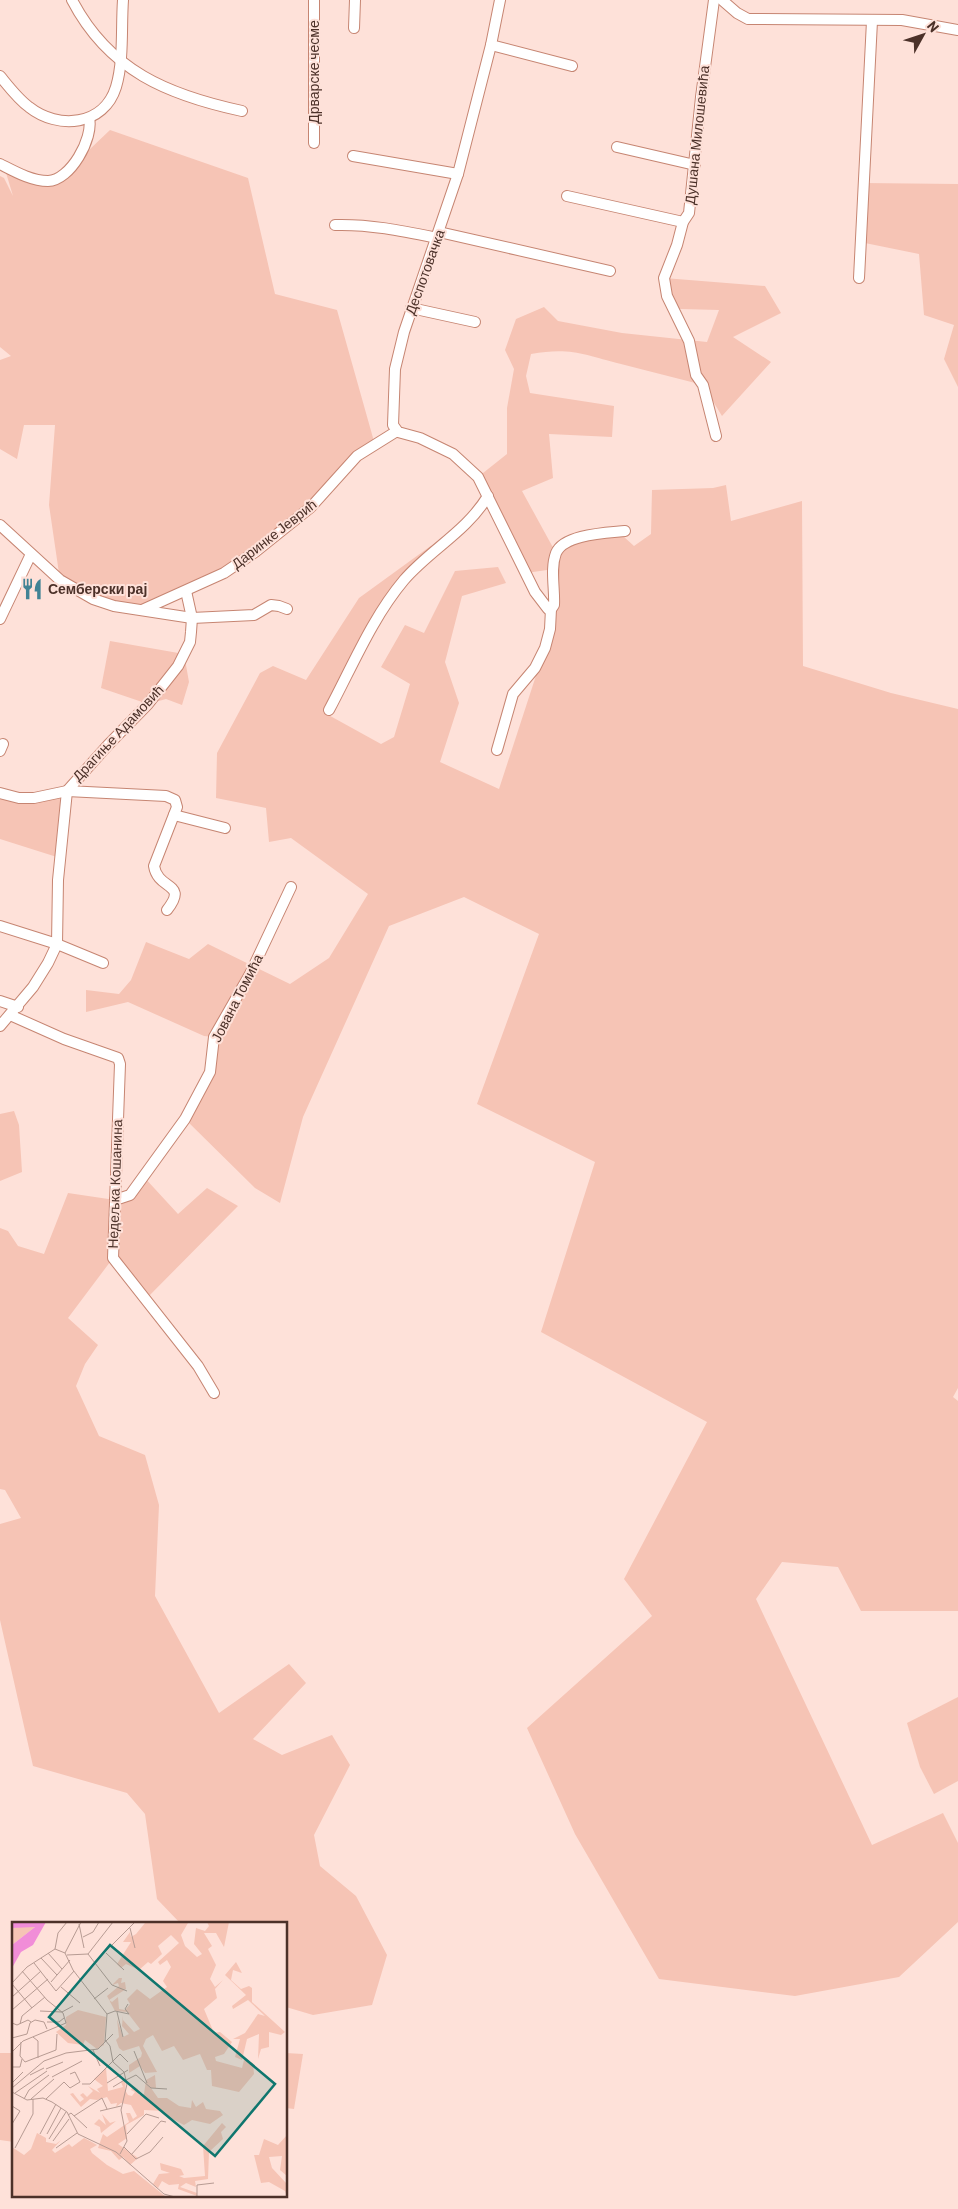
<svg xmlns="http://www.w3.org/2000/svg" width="958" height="2209" font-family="Barlow,sans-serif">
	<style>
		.green { fill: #f6c4b5 }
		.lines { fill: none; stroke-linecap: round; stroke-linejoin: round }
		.street-casing { stroke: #c68572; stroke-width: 12 }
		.street { stroke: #fff; stroke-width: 10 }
		.labels { text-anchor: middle; stroke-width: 4; stroke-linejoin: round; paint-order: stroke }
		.street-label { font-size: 14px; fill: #4c3129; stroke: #fee1d9 }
		.poi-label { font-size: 14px; font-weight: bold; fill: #4c3129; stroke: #fee1d9; text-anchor: start }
		.inset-road { fill: none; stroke: #b79b93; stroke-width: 1 }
		.view { fill: #0f766e; fill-opacity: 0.15; stroke: #0f766e; stroke-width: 2.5 }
		.inset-edge { fill: none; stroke: #4c3129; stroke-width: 2.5 }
	</style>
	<rect width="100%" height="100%" fill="#fee1d9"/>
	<!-- green -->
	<g class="green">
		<polygon points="110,130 248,178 275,294 337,310 375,445 347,467 255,552 141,611 114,606 60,580 49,505 55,425 24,425 17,459 0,449 0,360 11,356 0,347 0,176 4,178 13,196 4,166 43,180 69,169"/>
		<polygon points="863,183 958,184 958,387 944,359 954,325 924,315 919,254 860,242"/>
		<path d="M664 278 765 286 781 313 733 337 771 362 722 416 703 385C676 378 648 371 621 364 584 355 571 347 531 354L526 376 530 393 614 406 612 437 549 434 553 478 522 491 556 553 571 540 623 536 634 546 651 534 652 490 713 488 726 485 731 521 802 501 803 666 891 693 958 709V1388L953 1397 958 1401V1611H861L838 1567 782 1562 756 1599 872 1845 943 1813 958 1843V1922L899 1977 795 1996 659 1979 575 1834 527 1728 652 1616 624 1579 707 1422 541 1332 595 1162 477 1104 539 934 464 897 389 926 303 1117 280 1203 255 1188 185 1119 210 1072 214 1037 204 1036 128 1002 86 1012V990L119 994 131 980 146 942 189 959 208 944 290 984 329 958 368 894 291 838 269 842 266 808 216 798 217 753 260 673 273 666 306 680 359 598 432 545 384 614 323 712 381 744 394 737 410 684 381 667 405 625 424 633 455 571 498 567 506 583 462 596 445 662 459 703 440 762 499 789 545 648 554 569 526 573 478 477 507 454V408L514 369 505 350 516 319 544 307 558 321 622 333 707 342 719 310 680 309 667 296Z"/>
		<polygon points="110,641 184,654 189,682 182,705 166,699 148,704 101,688"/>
		<polygon points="67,791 60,858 0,839 0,797 19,798"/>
		<polygon points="14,1111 19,1125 22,1172 0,1181 0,1114"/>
		<polygon points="143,1176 178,1214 207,1188 238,1206 143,1302 113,1258 68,1318 98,1345 85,1364 76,1386 99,1436 145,1455 159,1505 155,1596 219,1713 289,1664 306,1683 253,1739 282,1755 332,1735 350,1765 314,1835 320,1866 356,1896 387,1955 372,2005 313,2015 286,2007 286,1923 180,1923 157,1899 145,1814 127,1793 33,1766 0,1620 0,1524 21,1518 5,1490 0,1489 0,1228 8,1231 18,1246 44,1254 68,1193 115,1200 125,1198"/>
		<polygon points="958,1697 958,1781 934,1794 920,1767 907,1723"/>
		<polygon points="0,2053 14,2053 14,2142 0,2140"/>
		<polygon points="286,2053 303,2054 294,2109 286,2108"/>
	</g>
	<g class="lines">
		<!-- street casing -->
		<g class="street-casing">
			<g id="street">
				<path d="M72 0C109 71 168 95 242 111"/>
				<polyline points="314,0 314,143"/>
				<path d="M500 0 491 45 458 174 404 332 395 369 393 425 398 432 420 438 453 454 478 477 535 592 548 609 552 608 554 605C555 589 550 569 556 553 564 534 607 533 625 531"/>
				<polyline points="714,0 701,97 689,213 683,222 677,245 664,278 667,296 689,341 696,375 703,385 716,436"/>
				<polyline points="722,0 737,13 748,19 902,20 958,30"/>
				<polyline points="354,28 355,0"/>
				<polyline points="491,45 572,66"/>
				<path d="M0 76C9 87 18 99 29 107 58 130 104 126 116 87 124 60 121 28 123 0"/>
				<polyline points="617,147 695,165"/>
				<polyline points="353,156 458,174"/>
				<path d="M0 164C14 171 31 181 48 181 70 181 94 138 89 118"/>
				<polyline points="567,196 683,222"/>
				<path d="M335 225C370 224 403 231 437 238"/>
				<polyline points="439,232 610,271"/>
				<polyline points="859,278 872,21"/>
				<polyline points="411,308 475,322"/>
				<polyline points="0,525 60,580 93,599 114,606 192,618 254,615 271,605 279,606 287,609"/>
				<polyline points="142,610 224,573 255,552 311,507 357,456 397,431"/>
				<polyline points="0,619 31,554"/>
				<path d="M329 710C352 667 372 618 404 580 431 549 466 532 488 496"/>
				<polyline points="497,750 513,694 535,668 545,648 550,629 551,609"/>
				<polyline points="0,751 3,744"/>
				<path d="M0 793 19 798H34L67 791 166 796 175 800 177 807 154 866C158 891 189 882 167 910"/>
				<polyline points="174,815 225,828"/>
				<polyline points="0,926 57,944 103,963"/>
				<polyline points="0,1001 18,1007"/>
				<polyline points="10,1015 64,1039 118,1058 120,1064 113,1258 198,1366 214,1393"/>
				<polyline points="0,1026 33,987 48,963 57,944 58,880 67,791 108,745 148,704 178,666 190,642 191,632 192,618 186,591"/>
				<polyline points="115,1200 130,1195 185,1119 210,1072 214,1037 250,974 291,887"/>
			</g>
		</g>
		<!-- street -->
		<use href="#street" class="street"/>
	</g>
	<!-- icons -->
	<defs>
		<g id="restaurant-bare" transform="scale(1.725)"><path d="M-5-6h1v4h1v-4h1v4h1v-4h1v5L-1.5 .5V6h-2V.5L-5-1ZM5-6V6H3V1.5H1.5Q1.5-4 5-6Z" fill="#418395" stroke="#fee1d9" stroke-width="2.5" paint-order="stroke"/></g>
	</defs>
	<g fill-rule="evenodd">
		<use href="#restaurant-bare" x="32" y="589"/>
	</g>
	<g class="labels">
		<!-- street labels -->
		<g class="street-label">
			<text transform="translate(314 72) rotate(-90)" y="5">Дрварске чесме</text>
			<text transform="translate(697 135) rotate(-84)" y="5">Душана Милошевића</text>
			<text transform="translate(425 272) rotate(-70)" y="5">Деспотовачка</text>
			<text transform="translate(274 534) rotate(-38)" y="5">Даринке Јеврић</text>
			<text transform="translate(118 733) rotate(-47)" y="5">Драгиње Адамовић</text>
			<text transform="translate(237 998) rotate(-63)" y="5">Јована Томића</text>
			<text transform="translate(115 1184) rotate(-88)" y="5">Недељка Кошанина</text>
		</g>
		<!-- poi labels -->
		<g class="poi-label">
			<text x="48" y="594">Семберски рај</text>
		</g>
	</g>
	<!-- overview -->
	<g transform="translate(12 1922)">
		<rect width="275" height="275" fill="#fee1d9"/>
		<path d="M131 0 176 1 169 13 173 24 185 35 190 32 182 22 184 6 193 9 197 4 195 0H217L212 25 204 11H192L200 24 196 27 204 43 198 57 203 65 211 58 203 67 205 76 192 87 202 111 208 110 220 120 212 132 203 135 204 139 230 146 232 138 241 141 242 152 227 170 200 164 199 148H195L188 132 171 138 162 124 150 129 141 113 134 117 131 124 145 150 133 151 128 144 117 151V143L129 135 130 131 127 124 111 129 107 126 104 118 107 115 105 97 111 115 117 112 110 104 111 93V98L122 110 128 107 115 90 103 89 95 74 107 64 106 61 100 63 107 56H110L109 61 113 60 114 67 97 78 100 80 106 75 107 87 113 88 118 82 115 77 125 67 138 77 145 72 155 65 151 59 159 45 155 38 148 43 146 40 167 21 159 13 146 24 150 32 139 42 136 40 127 48 114 42 109 46 105 42 119 20H111L118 10 119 15 124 12 133 1ZM22 3 23 5 0 23V6ZM224 40 230 51 221 48 219 58 229 67 237 64 240 66V80L273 110 269 113 257 110V125L249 127 246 137 247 112 235 117 230 138 223 135 228 117H221L233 111 246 92 253 94 236 78 221 87 220 84 234 73 213 53ZM66 88 94 95 92 123 85 127 73 118 71 123 56 121 44 110 54 103V95ZM94 146 96 169 111 165 109 160 114 157 113 168 116 173 120 174 123 170 119 168 121 164 126 167 127 173 132 172 134 158 143 153 144 166H139L146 176H155L167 184 179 186 180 178 184 185 191 180 194 187 208 189 211 193 198 202 180 198 172 203 151 192 152 189 132 188V193L114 203 115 216 106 222 126 236 118 243 111 235 107 238 99 229 86 226 91 212 95 215 117 200 114 191H118L121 197 125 194 119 183 109 181 104 185 105 181 99 182 95 175 85 178 78 177 69 185 58 172 61 171 68 180 72 177 68 173 71 171 75 175 81 169 76 164 88 171 85 167 91 164 82 157ZM90 192 98 201 104 199 89 211 88 205 82 202 87 197 94 203ZM210 201 214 205 209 210 211 217 197 230 196 257 183 259 184 265 174 261 168 265 185 271V274L166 267 167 262 157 263 150 259 146 266 141 262 147 252 158 251 149 248 148 241 169 247 172 253 167 254 172 256 193 254 191 224ZM25 211 34 216V220L44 222 49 218 40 228 43 231 57 222 60 225 72 216 78 219 85 223 78 227 80 231 95 243 111 252 122 249 154 275H0V225L12 233 19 227ZM275 213V254L268 248 270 234 257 235 260 246 275 262V274L273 269 257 260 249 261 242 233H247L252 217 266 223Z" fill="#f6c4b5"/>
		<path d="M0 0H34L21 23 9 30 0 46V23L23 5 0 6Z" fill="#f18dd8"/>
		<path class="inset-road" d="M67 2 72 26M118 6 123 26M71 15 81 10 87 0M43 27 53 31 61 48 95 92M43 27 46 11 55 0M36 31 50 47M53 31 69 0M94 31 112 48M76 32 101 0M55 33 76 32 100 63 115 69M29 36 45 53M22 41 44 69 62 49M82 41 123 0M39 60 58 38M0 61 15 45 43 27M0 62 20 86M49 65 68 81M0 75 29 49M82 77 96 66M0 88 36 57M28 89 50 90 61 84M105 90 111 115M95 92 103 89 117 92 113 87 116 82M35 100H47L52 96M0 101 5 103 16 98 19 100M8 102 10 94 33 75M21 115 26 119V136M0 116 15 112 18 101 23 98 32 100 35 107M93 118 98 124 101 140 112 150 115 162 109 188 115 219 108 232M9 120 8 134 13 140M93 120 95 92M81 128 88 144M122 129 135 161M0 130 11 119 54 101 51 91 35 78 10 49M13 140 44 128 45 112M1 145H8L10 137M34 147 51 140M18 153 32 146M40 155 70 139M114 158 124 153 139 166 155 167M0 161 11 150M95 161 116 148M70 162H78L108 132 116 140M101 165 114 157M0 166 32 139 54 131 86 127 101 112M0 170 15 178 31 176 40 180 55 190 66 212 104 230 152 272 163 275M3 171 35 149M12 177 17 168 37 153M19 177 42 157M34 177 52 160 58 166 68 160 63 150 58 152M0 184 8 189 0 202M88 189 109 184M56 193 59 191 75 206M62 194 90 176 95 187M28 212 44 182M35 212 49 186M115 212 134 192 147 196M37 217 54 190M41 219 57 197M112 225 124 237 138 230 151 215M3 226 21 192V177M44 226 65 211M119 233 149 199 154 200M185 275V263L202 261"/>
		<path class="view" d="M98 23 263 162 203 234 37 95Z"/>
		<rect width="275" height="275" class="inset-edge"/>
	</g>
	<!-- north arrow -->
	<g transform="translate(923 35) rotate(50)" stroke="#fee1d9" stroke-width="4" paint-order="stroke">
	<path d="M0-4L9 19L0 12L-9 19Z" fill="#4c3129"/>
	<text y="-8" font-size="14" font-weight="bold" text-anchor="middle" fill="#4c3129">N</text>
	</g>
</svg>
